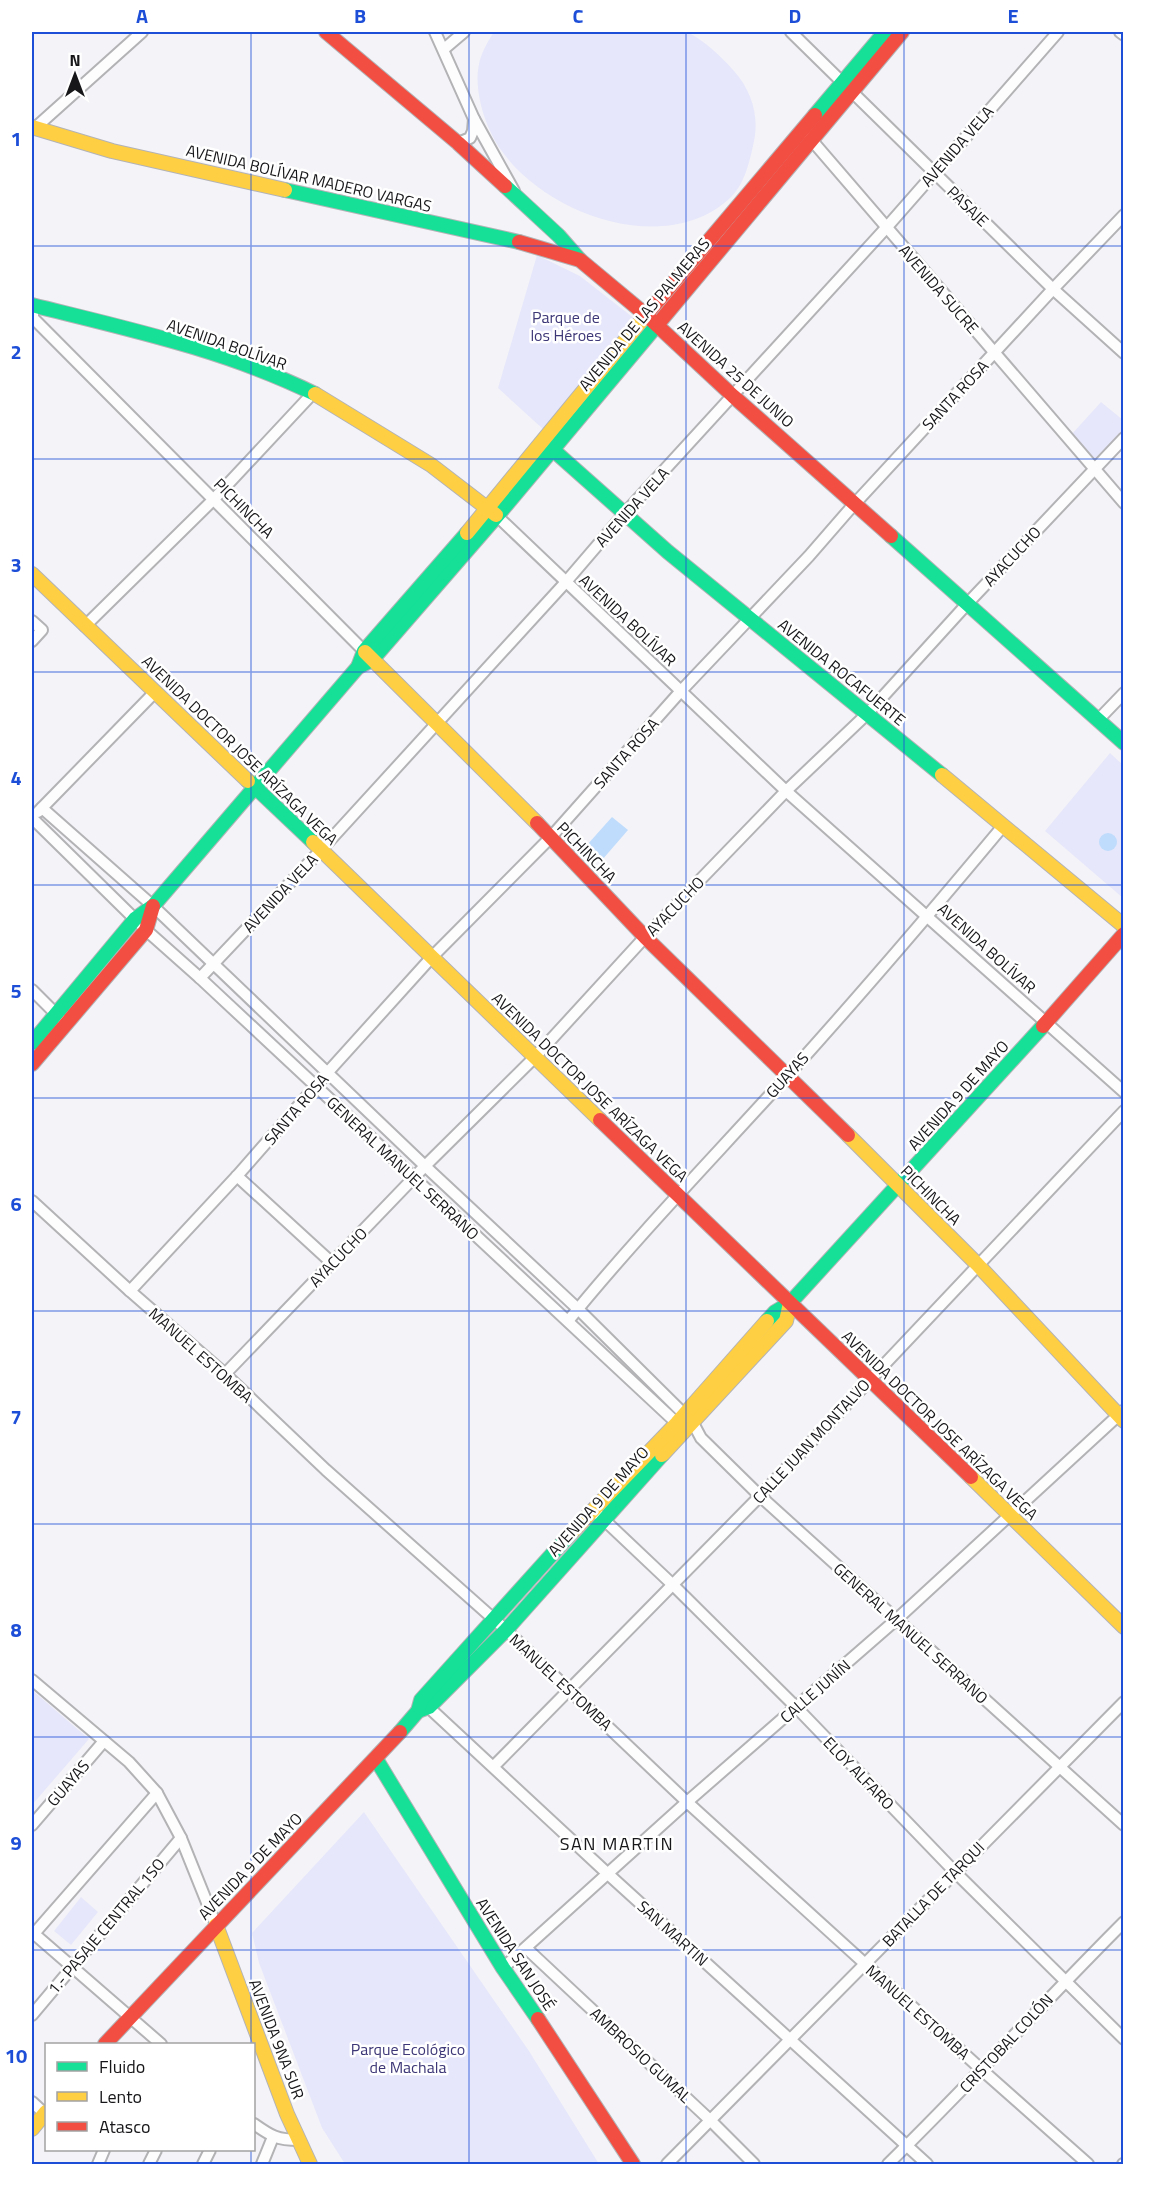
<svg xmlns="http://www.w3.org/2000/svg" width="1155" height="2196" font-family="'Titillium Web',sans-serif">
	<style>
		.green { fill: #e7e7fb }
		.water { fill: #c0dcfc }
		.lines { fill: none; stroke-linecap: round; stroke-linejoin: round }
		.street-casing { stroke: #b3b3b6; stroke-width: 14 }
		.fast-casing { stroke: #b3b3b6; stroke-width: 16 }
		.slow-casing { stroke: #b3b3b6; stroke-width: 16 }
		.jam-casing { stroke: #b3b3b6; stroke-width: 16 }
		.street { stroke: #fdfdfe; stroke-width: 10 }
		.fast { stroke: #16e098; stroke-width: 14 }
		.slow { stroke: #ffcf43; stroke-width: 14 }
		.jam { stroke: #f24e42; stroke-width: 14 }
		.grid { fill: none; stroke: #1d4ed8; stroke-width: 1.5; stroke-opacity: 0.55 }
		.labels { text-anchor: middle; stroke-width: 5; stroke-linejoin: round; paint-order: stroke }
		.street-label { font-size: 16px; fill: #17171a; stroke: #fff }
		.park-label { font-size: 16px; fill: #3d3777; stroke: #fff }
		.neighbourhood-label { font-size: 18px; letter-spacing: 1.5px; fill: #17171a; stroke: #fff }
		.neatline { fill: none; stroke: #1d4ed8; stroke-width: 2 }
		.grid-label { font-size: 20px; text-anchor: middle; font-weight: bold; fill: #1d4ed8 }
	</style>
	<rect width="100%" height="100%" fill="#f4f4f8"/>
	<!-- green -->
	<g class="green">
		<path d="M494 32C540 31 585 32 630 32 645 32 672 28 685 32 699 35 725 60 734 71 753 92 760 119 753 146 749 164 744 186 729 199 665 257 546 215 501 150 486 129 473 91 479 64 481 53 488 41 494 32Z"/>
		<polygon points="537,255 580,276 635,319 544,430 498,388"/>
		<polygon points="1101,402 1123,420 1123,430 1094,460 1071,435"/>
		<polygon points="1110,753 1123,765 1123,898 1045,831"/>
		<polygon points="32,1690 89,1739 32,1805"/>
		<polygon points="364,1812 529,2051 599,2164 345,2164 322,2128 259,1963 252,1933"/>
		<polygon points="81,1897 98,1912 71,1945 54,1931"/>
	</g>
	<!-- water -->
	<g class="water">
		<polygon points="612,817 628,830 602,860 587,845"/>
		<circle cx="1108" cy="842" r="9"/>
	</g>
	<g class="lines">
		<!-- street casing -->
		<g class="street-casing">
			<g id="street">
				<polyline points="435,32 474,119 514,191"/>
				<polyline points="791,32 1053,289 1124,353"/>
				<polyline points="1120,32 1124,35"/>
				<polyline points="444,49 464,32"/>
				<polyline points="35,128 142,32"/>
				<polyline points="809,137 1124,503"/>
				<polyline points="458,143 470,138 473,131 474,119"/>
				<polyline points="33,305 33,318 364,651"/>
				<polyline points="497,516 786,791 1124,1092"/>
				<polyline points="32,621 42,630 32,641"/>
				<polyline points="85,626 213,500 313,393"/>
				<polyline points="1098,720 1124,693"/>
				<polyline points="42,808 153,906 425,1166 578,1309 693,1423 701,1438 760,1496 1124,1825"/>
				<polyline points="38,812 155,692"/>
				<polyline points="32,818 146,930 200,978 682,1428"/>
				<polyline points="200,978 321,850 565,583 625,513 886,228 1058,32"/>
				<polyline points="32,990 61,1019"/>
				<polyline points="237,1176 332,1263"/>
				<polyline points="32,1201 130,1291 225,1374 326,1470 506,1630 687,1802 982,2070 1088,2164"/>
				<polyline points="130,1291 237,1176 328,1072 431,958 551,837 680,692 809,556 849,510 1053,289 1124,215"/>
				<path d="M568 1321C638 1235 715 1156 789 1074 862 993 933 910 1003 826"/>
				<polyline points="225,1374 425,1166 535,1057 645,937 786,791 868,713 967,604 1124,438"/>
				<polyline points="599,1515 673,1585 796,1707 954,1871 1124,2039"/>
				<polyline points="32,1680 129,1762 157,1793 181,1838 216,1925"/>
				<polyline points="424,1703 608,1874 927,2164"/>
				<polyline points="494,1766 760,1496 1124,1111"/>
				<polyline points="32,1825 104,1741"/>
				<polyline points="32,1932 161,2044"/>
				<polyline points="32,1936 157,1793"/>
				<polyline points="526,1948 711,2121 754,2164"/>
				<polyline points="503,1968 687,1802 897,1619 1123,1411"/>
				<polyline points="32,2015 181,1838"/>
				<polyline points="32,2102 45,2114"/>
				<path d="M254 2124C271 2136 277 2140 299 2140"/>
				<polyline points="98,2164 104,2150"/>
				<polyline points="149,2164 156,2150"/>
				<polyline points="203,2164 210,2150"/>
				<polyline points="262,2164 273,2137"/>
				<polyline points="667,2164 1124,1702"/>
				<path d="M888 2164C969 2085 1044 2002 1124 1922"/>
				<polyline points="1123,2164 1124,2164"/>
			</g>
		</g>
		<!-- fast casing -->
		<g class="fast-casing">
			<g id="fast">
				<polyline points="815,115 885,32"/>
				<polyline points="505,186 559,236 580,260"/>
				<polyline points="285,190 519,242"/>
				<path d="M32 305C128 329 226 350 315 394"/>
				<polyline points="543,441 668,552 942,775"/>
				<polyline points="891,536 1124,743"/>
				<polyline points="358,667 372,660 497,516 657,325"/>
				<polyline points="248,781 255,787 358,667 364,651 467,533"/>
				<polyline points="32,1043 135,919 153,906 255,787 313,842"/>
				<polyline points="767,1321 775,1312 790,1303 1043,1026"/>
				<polyline points="418,1711 429,1707 506,1630 662,1455"/>
				<polyline points="400,1732 418,1711 421,1700 573,1531"/>
				<polyline points="376,1759 503,1968 538,2019"/>
			</g>
		</g>
		<!-- slow casing -->
		<g class="slow-casing">
			<g id="slow">
				<polyline points="32,127 112,151 285,190"/>
				<polyline points="315,394 431,465 496,515"/>
				<polyline points="467,533 646,315"/>
				<polyline points="32,574 248,781"/>
				<polyline points="365,652 537,823"/>
				<polyline points="942,775 1124,926"/>
				<polyline points="313,842 600,1120"/>
				<polyline points="848,1135 977,1264 1124,1421"/>
				<polyline points="662,1455 786,1321 790,1303"/>
				<polyline points="971,1477 1124,1627"/>
				<polyline points="573,1531 677,1423 767,1321"/>
				<polyline points="216,1925 287,2114 310,2164"/>
				<polyline points="32,2129 46,2112"/>
			</g>
		</g>
		<!-- jam casing -->
		<g class="jam-casing">
			<g id="jam">
				<polyline points="326,32 458,143 505,186"/>
				<polyline points="519,242 580,260 646,315 733,396 891,536"/>
				<polyline points="646,315 815,115"/>
				<polyline points="657,325 902,32"/>
				<polyline points="537,823 645,937 848,1135"/>
				<polyline points="1043,1026 1124,934"/>
				<polyline points="32,1064 146,930 153,906"/>
				<polyline points="600,1120 971,1477"/>
				<polyline points="538,2019 633,2164"/>
				<polyline points="105,2044 400,1732"/>
			</g>
		</g>
		<!-- street -->
		<use href="#street" class="street"/>
		<!-- fast -->
		<use href="#fast" class="fast"/>
		<!-- slow -->
		<use href="#slow" class="slow"/>
		<!-- jam -->
		<use href="#jam" class="jam"/>
	</g>
	<!-- grid -->
	<path class="grid" d="M251 32V2044M469 32V2164M686 32V2164M904 32V2164M32 246H1124M32 459H1124M32 672H1124M32 885H1124M32 1098H1124M32 1311H1124M32 1524H1124M32 1737H1124M32 1950H1124M251 2150V2164"/>
	<g class="labels">
		<!-- street labels -->
		<g class="street-label">
			<text transform="translate(957 146) rotate(-49)" y="6">AVENIDA VELA</text>
			<text transform="translate(309 178) rotate(13)" y="6">AVENIDA BOLÍVAR MADERO VARGAS</text>
			<text transform="translate(968 206) rotate(44)" y="6">PASAJE</text>
			<text transform="translate(939 289) rotate(49)" y="6">AVENIDA SUCRE</text>
			<text transform="translate(644 314) rotate(-50)" y="6">AVENIDA DE LAS PALMERAS</text>
			<text transform="translate(227 344) rotate(19)" y="6">AVENIDA BOLÍVAR</text>
			<text transform="translate(736 374) rotate(42)" y="6">AVENIDA 25 DE JUNIO</text>
			<text transform="translate(955 395) rotate(-47)" y="6">SANTA ROSA</text>
			<text transform="translate(632 507) rotate(-48)" y="6">AVENIDA VELA</text>
			<text transform="translate(244 508) rotate(45)" y="6">PICHINCHA</text>
			<text transform="translate(1012 556) rotate(-47)" y="6">AYACUCHO</text>
			<text transform="translate(628 620) rotate(43)" y="6">AVENIDA BOLÍVAR</text>
			<text transform="translate(842 672) rotate(39)" y="6">AVENIDA ROCAFUERTE</text>
			<text transform="translate(240 750) rotate(44)" y="6">AVENIDA DOCTOR JOSE ARÍZAGA VEGA</text>
			<text transform="translate(626 753) rotate(-48)" y="6">SANTA ROSA</text>
			<text transform="translate(587 852) rotate(46)" y="6">PICHINCHA</text>
			<text transform="translate(280 893) rotate(-47)" y="6">AVENIDA VELA</text>
			<text transform="translate(675 906) rotate(-46)" y="6">AYACUCHO</text>
			<text transform="translate(987 948) rotate(42)" y="6">AVENIDA BOLÍVAR</text>
			<text transform="translate(787 1075) rotate(-48)" y="6">GUAYAS</text>
			<text transform="translate(590 1087) rotate(44)" y="6">AVENIDA DOCTOR JOSE ARÍZAGA VEGA</text>
			<text transform="translate(958 1095) rotate(-48)" y="6">AVENIDA 9 DE MAYO</text>
			<text transform="translate(296 1109) rotate(-49)" y="6">SANTA ROSA</text>
			<text transform="translate(403 1168) rotate(43)" y="6">GENERAL MANUEL SERRANO</text>
			<text transform="translate(931 1195) rotate(45)" y="6">PICHINCHA</text>
			<text transform="translate(338 1257) rotate(-46)" y="6">AYACUCHO</text>
			<text transform="translate(201 1355) rotate(42)" y="6">MANUEL ESTOMBA</text>
			<text transform="translate(940 1425) rotate(44)" y="6">AVENIDA DOCTOR JOSE ARÍZAGA VEGA</text>
			<text transform="translate(811 1441) rotate(-47)" y="6">CALLE JUAN MONTALVO</text>
			<text transform="translate(598 1501) rotate(-48)" y="6">AVENIDA 9 DE MAYO</text>
			<text transform="translate(911 1633) rotate(42)" y="6">GENERAL MANUEL SERRANO</text>
			<text transform="translate(561 1682) rotate(43)" y="6">MANUEL ESTOMBA</text>
			<text transform="translate(815 1691) rotate(-41)" y="6">CALLE JUNÍN</text>
			<text transform="translate(859 1773) rotate(46)" y="6">ELOY ALFARO</text>
			<text transform="translate(68 1783) rotate(-49)" y="6">GUAYAS</text>
			<text transform="translate(250 1866) rotate(-46)" y="6">AVENIDA 9 DE MAYO</text>
			<text transform="translate(933 1894) rotate(-46)" y="6">BATALLA DE TARQUI</text>
			<text transform="translate(106 1926) rotate(-50)" y="6">1.- PASAJE CENTRAL 1SO</text>
			<text transform="translate(673 1933) rotate(42)" y="6">SAN MARTIN</text>
			<text transform="translate(516 1954) rotate(57)" y="6">AVENIDA SAN JOSÉ</text>
			<text transform="translate(918 2012) rotate(42)" y="6">MANUEL ESTOMBA</text>
			<text transform="translate(277 2039) rotate(69)" y="6">AVENIDA 9NA SUR</text>
			<text transform="translate(1006 2043) rotate(-47)" y="6">CRISTOBAL COLÓN</text>
			<text transform="translate(641 2055) rotate(43)" y="6">AMBROSIO GUMAL</text>
		</g>
		<!-- park labels -->
		<g class="park-label">
			<text x="566" y="323">Parque de<tspan x="566" dy="18">los Héroes</tspan></text>
			<text x="408" y="2055">Parque Ecológico<tspan x="408" dy="18">de Machala</tspan></text>
		</g>
		<!-- neighbourhood labels -->
		<g class="neighbourhood-label">
			<text x="617" y="1850">SAN MARTIN</text>
		</g>
	</g>
	<!-- border -->
	<rect width="1155" height="2196" fill="none" stroke="#ffffff" stroke-width="66"/>
	<!-- legend -->
	<rect x="45" y="2043" width="210" height="108" fill="#ffffff" stroke="#a2a2a3" stroke-width="1.5"/>
	<rect x="57" y="2062" width="30" height="9" fill="#16e098" stroke="#a2a2a3" stroke-width="1.5"/>
	<text x="99" y="2073" font-size="18" fill="#17171a">Fluido</text>
	<rect x="57" y="2092" width="30" height="9" fill="#ffcf43" stroke="#a2a2a3" stroke-width="1.5"/>
	<text x="99" y="2103" font-size="18" fill="#17171a">Lento</text>
	<rect x="57" y="2122" width="30" height="9" fill="#f24e42" stroke="#a2a2a3" stroke-width="1.5"/>
	<text x="99" y="2133" font-size="18" fill="#17171a">Atasco</text>
	<!-- north arrow -->
	<g transform="translate(75 75)" stroke="#ffffff" stroke-width="4.5" paint-order="stroke">
	<path d="M0-4.5L10 22L0 15L-10 22Z" fill="#17171a"/>
	<text y="-9" font-size="16" font-weight="bold" text-anchor="middle" fill="#17171a">N</text>
	</g>
	<rect x="33" y="33" width="1089" height="2130" class="neatline"/>
	<g class="grid-label">
		<text x="142" y="23">A</text>
		<text x="360" y="23">B</text>
		<text x="578" y="23">C</text>
		<text x="795" y="23">D</text>
		<text x="1013" y="23">E</text>
		<text x="16" y="146">1</text>
		<text x="16" y="359">2</text>
		<text x="16" y="572">3</text>
		<text x="16" y="785">4</text>
		<text x="16" y="998">5</text>
		<text x="16" y="1211">6</text>
		<text x="16" y="1424">7</text>
		<text x="16" y="1637">8</text>
		<text x="16" y="1850">9</text>
		<text x="16" y="2063">10</text>
	</g>
</svg>
